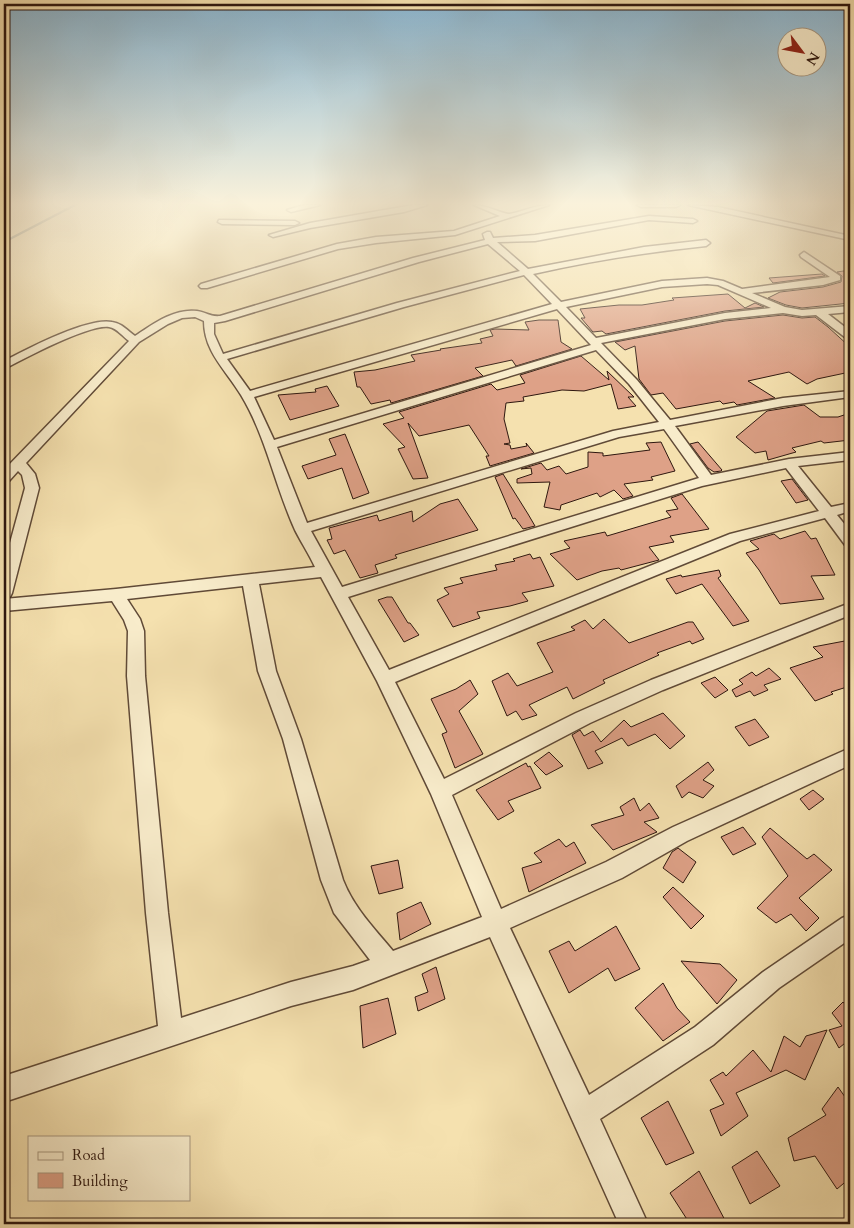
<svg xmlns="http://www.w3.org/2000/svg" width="854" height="1228" font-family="Cardo,serif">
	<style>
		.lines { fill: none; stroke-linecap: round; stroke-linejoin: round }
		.stream { stroke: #717a71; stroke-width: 2.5 }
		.building { fill: #dea187; stroke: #2e170f }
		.minor-casing { stroke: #604a37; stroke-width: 3 }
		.minor { fill: #f8eccb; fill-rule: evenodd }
	</style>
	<rect width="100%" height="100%" fill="#f5e1af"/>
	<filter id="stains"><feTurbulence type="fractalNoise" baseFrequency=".004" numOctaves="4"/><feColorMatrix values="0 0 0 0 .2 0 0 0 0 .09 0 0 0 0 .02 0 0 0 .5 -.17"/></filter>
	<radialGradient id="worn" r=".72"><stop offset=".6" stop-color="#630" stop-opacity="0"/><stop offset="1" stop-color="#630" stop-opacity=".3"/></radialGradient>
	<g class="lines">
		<!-- stream -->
		<polyline class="stream" points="4,242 75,205"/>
	</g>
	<!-- building -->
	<g class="building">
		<polygon points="850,270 850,303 802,308 786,305 768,298 780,292 823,287 841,282 842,276 837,272"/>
		<polygon points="822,274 825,276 773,283 769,278"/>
		<polygon points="728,294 745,308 755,303 764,307 725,311 606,334 602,331 593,332 581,318 585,318 580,309 619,305 642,305 674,300 672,298"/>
		<polygon points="783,315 802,318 815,317 828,327 850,347 850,372 817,379 807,384 789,372 748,381 775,398 737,405 734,402 723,404 720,401 676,409 663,393 651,395 639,379 635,346 625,350 615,342 725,321"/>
		<polygon points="539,320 558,320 561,342 572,349 516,366 512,360 475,368 483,376 391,403 390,400 371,404 360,387 357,387 354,372 375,370 415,361 411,355 441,350 440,349 482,343 480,339 493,336 490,330 495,329 529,330 525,322"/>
		<polygon points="581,356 609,380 607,371 634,397 628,397 636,406 618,409 611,384 584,391 562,390 523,397 524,401 506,403 504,419 510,443 504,444 510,445 511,449 527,446 526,443 534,453 490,466 486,456 489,456 469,425 419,436 408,423 428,478 413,479 398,449 405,447 383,424 404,418 399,412 491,384 497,390 525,383 520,375"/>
		<polygon points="327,386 339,406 290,420 278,395 316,392 315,389"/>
		<polygon points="804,405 820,417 838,417 850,413 850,440 824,443 821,441 792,448 796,452 768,460 766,451 755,453 736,437 767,411"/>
		<polygon points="345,434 369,493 353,499 342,468 308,479 302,466 336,455 329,439"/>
		<polygon points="661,442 675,471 651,477 653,480 624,484 633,496 623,499 614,490 600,497 597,493 561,505 560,510 544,507 550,482 517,483 517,479 532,474 531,468 521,469 541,463 547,470 559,466 566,474 588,467 588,452 603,453 603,456 650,450 646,443"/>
		<polygon points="698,442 722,470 721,471 714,472 708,468 690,444"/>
		<polygon points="503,474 528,514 535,526 523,529 515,518 513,519 495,477"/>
		<polygon points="792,479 808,500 796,503 781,481"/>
		<polygon points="682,494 709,529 670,536 674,542 649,547 659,560 621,570 619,568 602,571 577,580 550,554 570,548 564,541 605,532 607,536 671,517 666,511 678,509 671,498"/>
		<polygon points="458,499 478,530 395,555 397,558 375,565 378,573 360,578 345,550 334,554 327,540 332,539 329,528 377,515 379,521 412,511 413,522 440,504"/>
		<polygon points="805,531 811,539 816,538 835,575 811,576 824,599 780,604 759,570 746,553 759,549 750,541 774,534 780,539"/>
		<polygon points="530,554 533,559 540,557 554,586 522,593 528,601 510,606 477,612 480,618 453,627 437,600 449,594 444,588 463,583 460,578 497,570 495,565 515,561 513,559"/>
		<polygon points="719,570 721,576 718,578 749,621 733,626 702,584 676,594 666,579 681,575 682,577"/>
		<polygon points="387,597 392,597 408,623 410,623 419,635 404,642 378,600"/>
		<polygon points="604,619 629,643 688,622 693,622 704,639 692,644 690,641 657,653 659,655 603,680 605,683 573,699 567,687 529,705 537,715 522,720 516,711 507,716 492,681 508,673 517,686 553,672 537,643 575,630 571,627 585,620 593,629"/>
		<polygon points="850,640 850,686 831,692 833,694 815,701 790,668 823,657 813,647"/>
		<polygon points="769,668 781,679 764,685 768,690 754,696 750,691 736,697 732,690 743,684 739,680 752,672 756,676"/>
		<polygon points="715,677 728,690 715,698 701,683"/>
		<polygon points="470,680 478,694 459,711 483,754 455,768 442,734 447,732 431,699 456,689"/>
		<polygon points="663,713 685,736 670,749 655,734 628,746 622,738 595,751 603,763 588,769 572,735 580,730 584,736 593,731 601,742 624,720 631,727"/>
		<polygon points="755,719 769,737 749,746 735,727"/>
		<polygon points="549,752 563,766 546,775 534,763"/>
		<polygon points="708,762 714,770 703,780 714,786 703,798 689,792 682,798 676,786"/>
		<polygon points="526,763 528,767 530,766 541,788 508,801 514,811 498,820 476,790"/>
		<polygon points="813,790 824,799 809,810 800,799"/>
		<polygon points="634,798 640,811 649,803 659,818 644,822 657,832 613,850 591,825 624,815 620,807"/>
		<polygon points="743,827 756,844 733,855 721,837"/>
		<polygon points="770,828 807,859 814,854 832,870 799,898 819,918 806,931 791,914 776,923 757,908 788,876 762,837"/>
		<polygon points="559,839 566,847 574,842 586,863 529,892 522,868 542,862 534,853"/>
		<polygon points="678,848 696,862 683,883 663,868 672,852"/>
		<polygon points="398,860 403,888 379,894 371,866"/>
		<polygon points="673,887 704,916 691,929 663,897"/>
		<polygon points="421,902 431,924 400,940 397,913"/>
		<polygon points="616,926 640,969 615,981 608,968 569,993 549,951 569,941 575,951"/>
		<polygon points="681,961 720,964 737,980 717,1004"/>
		<polygon points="436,967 445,999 418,1011 415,997 428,992 422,974"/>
		<polygon points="663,983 677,1008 690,1022 663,1041 635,1008"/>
		<polygon points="388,998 396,1034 363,1048 360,1006"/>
		<polygon points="843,1002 850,1010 850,1039 839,1048 829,1030 842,1026 832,1013"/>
		<polygon points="827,1030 805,1080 786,1070 736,1093 748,1116 721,1136 710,1110 724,1104 710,1080 723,1072 726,1076 753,1050 771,1072 784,1036 800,1047 806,1036"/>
		<polygon points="838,1087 850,1104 850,1178 837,1189 815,1156 794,1161 788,1138 826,1115 822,1109"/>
		<polygon points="668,1101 694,1153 666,1165 641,1118"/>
		<polygon points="757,1151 780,1186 750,1204 732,1167"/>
		<polygon points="699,1171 727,1224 690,1224 670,1193"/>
	</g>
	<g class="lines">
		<!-- minor casing -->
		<g class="minor-casing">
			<g id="minor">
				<polygon points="304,205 320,205 291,212 287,210"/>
				<polygon points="413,205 427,205 404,212 310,228 273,237 269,235 310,223"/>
				<path d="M474 205C487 205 502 214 509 214 523 212 534 205 549 205L455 235 376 243 338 249 207 288H201L199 286 201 284 337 244 376 237 454 231 500 216Z"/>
				<polygon points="637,205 680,205 676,207 641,207"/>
				<polygon points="688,205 718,207 850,236 850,240"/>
				<path d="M649 216 693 219 697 221 693 223 649 220 535 241 497 242 528 269 644 247 706 240 710 243 706 246C648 252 590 261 533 274L561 302 662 281 707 278 723 281 742 289 830 277 801 257 800 255 804 252 840 276V280L823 285 752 293 785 307 802 310 850 306V312L828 314 850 331V339L846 338 816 315 802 316 783 313 725 319 601 343 637 380 670 420 783 398 850 391V397L783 406 675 426 711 475 789 459 850 452V460L798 466 831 507 850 503V511L837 515 850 531V546L845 545 825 518 740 541 395 682 444 779 576 713 651 680 850 603V615L663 690 590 723 452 795 501 909 606 862 673 827 850 748V765L687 841 622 878 510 928 589 1095 695 1027 763 972 842 918 850 915V939L779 988 713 1045 600 1119 648 1224H619L490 937 353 990 291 1006 4 1102V1076L158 1026 146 913 127 676 128 631 124 620 112 601 4 611V599L116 589 315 567C309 554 301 542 295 530 275 486 266 436 241 395 226 370 204 352 204 321L195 317 182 318 168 324 139 342 26 463 35 474 39 488 12 593 10 597 4 599V565L25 488 22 475 18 471 9 481 4 482V470L129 341C123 337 117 328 109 327 90 324 27 357 8 367L4 368V361C27 349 88 317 112 322 121 323 127 330 135 336 153 324 174 308 197 311 206 312 210 317 220 316L413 258 485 240 483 234 487 232H490L493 238 535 235ZM488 244 520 271 397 303 223 354 214 334V323L225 321 419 262ZM524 275 552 304 250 391 227 359 404 307ZM707 284 718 285 771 308 725 313 596 338 566 307 662 287ZM557 309 591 345 274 440 254 397ZM596 350 629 384 659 422 613 431 307 523 277 447ZM664 429 699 478 342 587 311 531 619 437ZM786 468 819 511 730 534 389 670 348 597 702 486ZM321 577 377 681 431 794 482 917 393 951C374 928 354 908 343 880L301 739 276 671 259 584ZM243 586 258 671 283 739 321 880 334 913 370 960 353 966 291 982 181 1018 168 913 145 676 144 631 140 619 127 599Z"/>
				<polygon points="219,220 295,221 299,223 295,225 222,224 218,222"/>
			</g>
		</g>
		<!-- minor -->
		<use href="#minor" class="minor"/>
	</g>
	<!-- sky -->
	<linearGradient id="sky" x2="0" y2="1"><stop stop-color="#8ab7d3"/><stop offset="0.54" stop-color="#faf2db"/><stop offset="1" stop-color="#faf2db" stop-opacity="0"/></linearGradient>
	<rect width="854" height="377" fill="url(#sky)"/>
	<!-- margin -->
	<rect width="854" height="1228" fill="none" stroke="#f5e1af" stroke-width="20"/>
	<rect x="5" y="5" width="844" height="1218" fill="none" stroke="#2e170f" stroke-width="2.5"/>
	<rect x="10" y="10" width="834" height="1208" fill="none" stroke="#2e170f"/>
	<!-- legend -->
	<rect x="28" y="1136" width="162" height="65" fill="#f8eccb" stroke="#a79780"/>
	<rect x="38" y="1152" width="25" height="8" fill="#f8eccb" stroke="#a79780"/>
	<text x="72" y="1160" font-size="15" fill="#2e170f">Road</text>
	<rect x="38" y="1173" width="25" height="15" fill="#dea187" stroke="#a79780"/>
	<text x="72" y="1186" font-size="15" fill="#2e170f">Building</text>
	<!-- north arrow -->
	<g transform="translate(802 52) rotate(122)"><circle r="24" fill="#f8eccb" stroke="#a79780"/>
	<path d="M0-4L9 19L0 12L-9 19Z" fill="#8f2418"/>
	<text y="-8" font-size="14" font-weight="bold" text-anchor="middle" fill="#2e170f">N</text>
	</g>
	<rect width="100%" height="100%" filter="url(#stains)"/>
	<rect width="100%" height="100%" fill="url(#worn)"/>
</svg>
